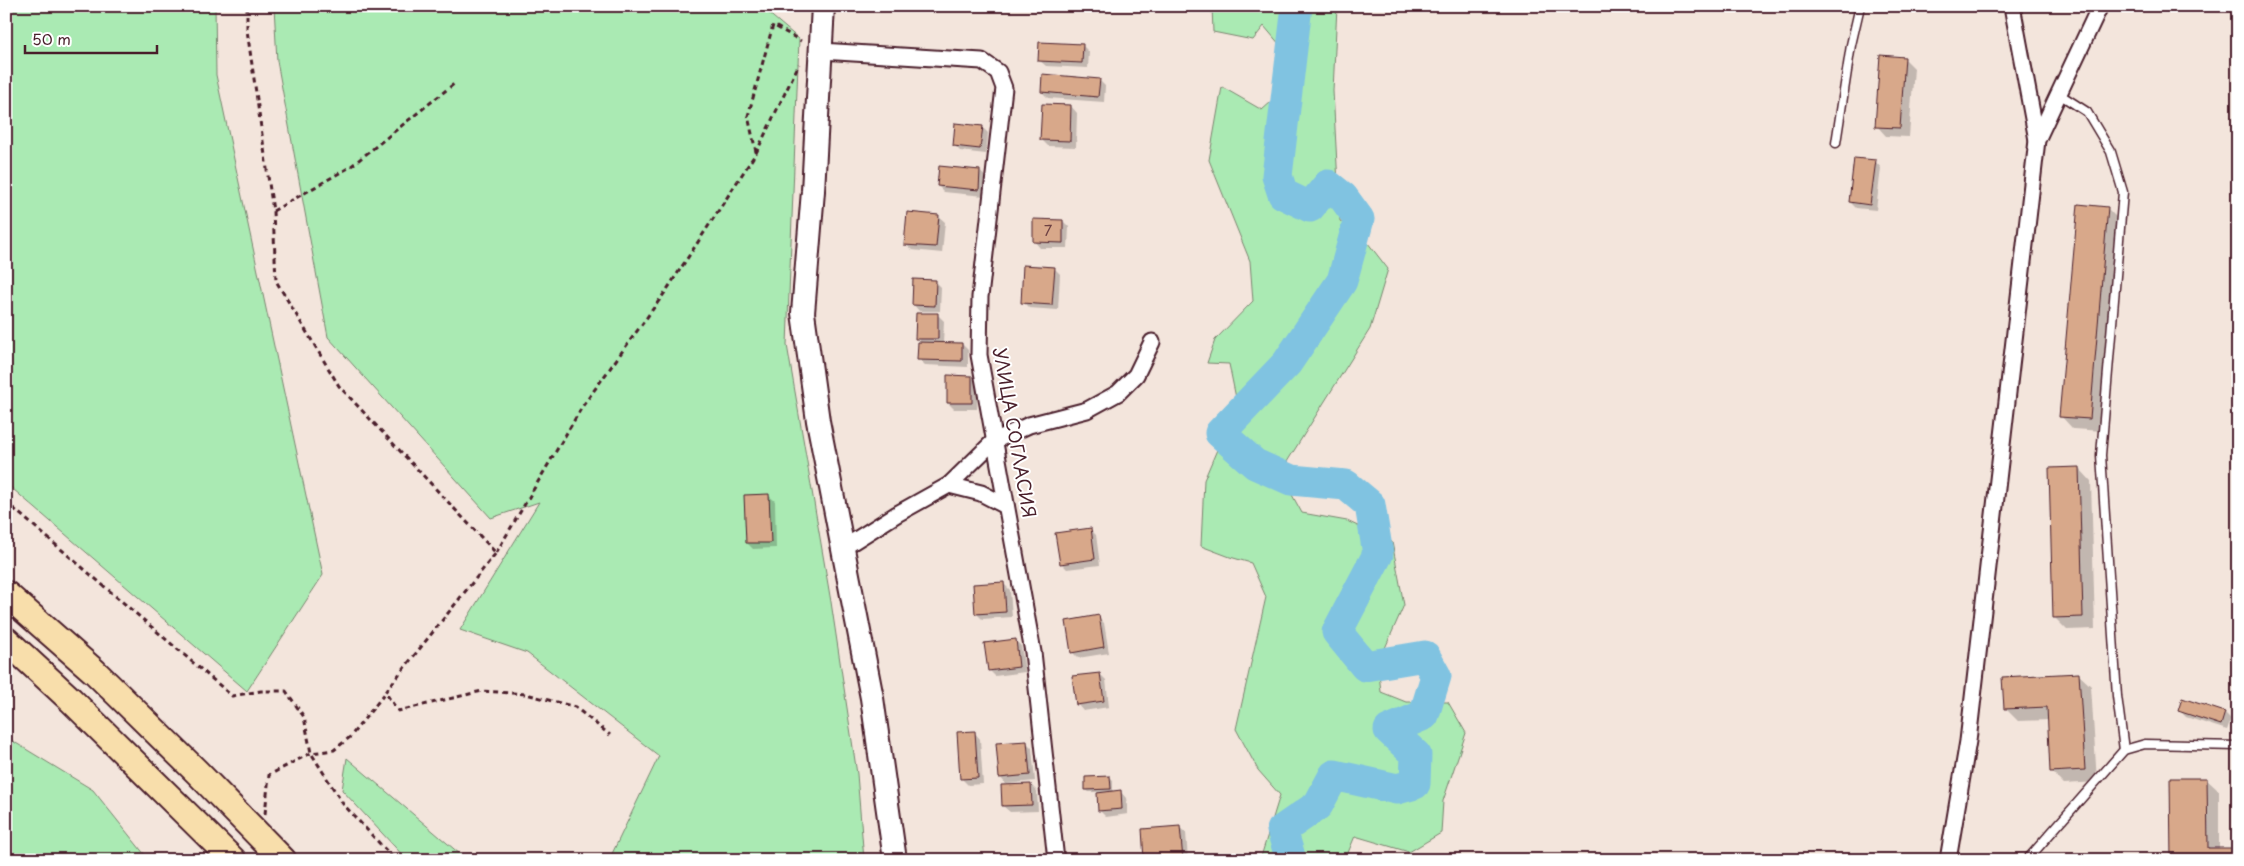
<svg xmlns="http://www.w3.org/2000/svg" width="2244" height="866" font-family="'Playpen Sans',sans-serif">
	<style>
		.green { fill: #aaeab3; stroke: #7a846f }
		.shadow { fill: #0003 }
		.lines { fill: none; stroke-linecap: round; stroke-linejoin: round }
		.river { stroke: #80c3e1; stroke-width: 31 }
		.building { fill: #d8a88a; stroke: #4a1f2b }
		.lane-casing { stroke: #4a1f2b; stroke-width: 11 }
		.street-casing { stroke: #4a1f2b; stroke-width: 19 }
		.secondary-casing { stroke: #4a1f2b; stroke-width: 26 }
		.primary-casing { stroke: #4a1f2b; stroke-width: 29 }
		.path { stroke: #4a1f2b; stroke-width: 3; stroke-dasharray: 5 4; stroke-linecap: butt }
		.lane { stroke: #fff; stroke-width: 8 }
		.street { stroke: #fff; stroke-width: 15 }
		.secondary { stroke: #fff; stroke-width: 22 }
		.primary { stroke: #f8deab; stroke-width: 25 }
		.labels { text-anchor: middle; stroke-width: 4; stroke-linejoin: round; paint-order: stroke }
		.number-label { font-size: 15px; fill: #6e4143 }
		.street-label { font-size: 18px; fill: #4a1f2b; stroke: #fff }
	</style>
	<rect width="100%" height="100%" fill="#f3e5dc"/>
	<filter id="ink" filterUnits="userSpaceOnUse"><feTurbulence type="fractalNoise" baseFrequency=".02" numOctaves="2"/><feDisplacementMap in="SourceGraphic" scale="10" xChannelSelector="R" yChannelSelector="G"/><feConvolveMatrix kernelMatrix="1 2 1 2 8 2 1 2 1" color-interpolation-filters="sRGB"/></filter>
	<g filter="url(#ink)">
		<!-- green -->
		<g class="green">
			<polygon points="6,6 215,6 216,75 323,575 247,691 6,483"/>
			<polygon points="274,6 760,6 799,39 787,345 831,602 857,774 864,860 609,860 659,756 527,653 460,630 539,502 491,518 328,337 277,61"/>
			<polygon points="1212,6 1337,6 1333,91 1340,221 1361,234 1388,269 1370,329 1280,473 1302,513 1347,521 1392,542 1404,605 1378,664 1381,692 1406,702 1448,702 1466,733 1443,801 1441,833 1409,852 1355,836 1345,860 1260,860 1280,795 1258,770 1236,729 1266,597 1251,563 1230,557 1201,546 1204,480 1237,403 1229,364 1207,363 1215,340 1253,301 1250,261 1209,160 1222,87 1262,110 1281,93 1291,58 1264,26 1253,40 1213,32"/>
			<polygon points="6,737 93,790 149,860 6,860"/>
			<polygon points="347,758 467,860 407,860 342,790"/>
		</g>
		<!-- shadow -->
		<g class="shadow">
			<polygon points="1082,45 1089,52 1088,68 1046,66 1039,60"/>
			<polygon points="1904,58 1914,68 1909,137 1886,136 1877,126"/>
			<polygon points="1099,80 1105,86 1104,102 1048,98 1042,92"/>
			<polygon points="1071,106 1077,113 1076,147 1048,146 1042,140"/>
			<polygon points="982,127 988,133 986,154 960,151 954,145"/>
			<polygon points="1875,161 1881,168 1876,210 1856,208 1850,202"/>
			<polygon points="980,171 986,178 984,196 944,192 938,186"/>
			<polygon points="2107,208 2120,221 2102,431 2073,429 2061,416"/>
			<polygon points="938,216 945,222 942,253 912,250 905,244"/>
			<polygon points="1063,221 1069,227 1068,248 1040,248 1034,241"/>
			<polygon points="1054,268 1060,274 1058,310 1029,308 1023,302"/>
			<polygon points="935,281 941,287 940,311 919,311 913,304"/>
			<polygon points="938,315 944,321 943,344 962,344 968,350 968,367 925,365 919,359 921,343 917,338"/>
			<polygon points="971,377 978,383 977,409 954,409 948,403"/>
			<polygon points="2079,468 2091,481 2095,629 2067,630 2054,617"/>
			<polygon points="768,495 775,501 776,548 753,549 747,543"/>
			<polygon points="1090,529 1096,535 1100,565 1067,569 1061,563"/>
			<polygon points="1004,584 1010,590 1012,617 982,619 976,613"/>
			<polygon points="1098,617 1104,623 1109,653 1078,658 1072,652"/>
			<polygon points="1015,640 1021,646 1025,672 995,676 989,670"/>
			<polygon points="1100,674 1106,680 1109,707 1083,711 1077,704"/>
			<polygon points="2078,674 2091,686 2097,782 2064,784 2051,771 2049,720 2018,721 2005,708"/>
			<polygon points="2180,711 2225,713 2231,719 2227,730 2186,717"/>
			<polygon points="974,732 980,739 983,784 968,785 961,778"/>
			<polygon points="1026,742 1032,748 1035,781 1006,784 1000,777"/>
			<polygon points="1110,777 1113,780 1113,792 1120,791 1126,798 1128,814 1106,817 1099,810 1098,792 1089,792 1086,790"/>
			<polygon points="2206,779 2219,791 2219,849 2172,860"/>
			<polygon points="1031,785 1037,791 1038,811 1010,812 1003,806"/>
			<polygon points="1179,827 1186,833 1188,860 1146,860"/>
		</g>
		<g class="lines">
			<!-- river -->
			<polyline class="river" points="1291,860 1282,830 1318,805 1334,775 1397,789 1415,784 1416,755 1389,730 1424,715 1436,676 1425,656 1365,666 1337,632 1378,554 1370,505 1346,485 1291,480 1255,464 1220,433 1287,363 1342,281 1359,219 1343,197 1328,185 1310,207 1283,194 1277,176 1297,6"/>
		</g>
		<!-- building -->
		<g class="building">
			<polygon points="1039,42 1083,44 1082,63 1038,61"/>
			<polygon points="1880,55 1905,57 1900,128 1875,127"/>
			<polygon points="1042,74 1100,79 1098,97 1041,92"/>
			<polygon points="1042,104 1071,105 1070,141 1040,140"/>
			<polygon points="955,123 983,126 980,149 953,146"/>
			<polygon points="1854,158 1876,160 1870,205 1849,202"/>
			<polygon points="939,166 980,170 979,190 937,186"/>
			<polygon points="2078,204 2108,207 2090,419 2059,417"/>
			<polygon points="907,212 939,215 936,247 904,245"/>
			<polygon points="1033,219 1063,220 1063,243 1033,242"/>
			<polygon points="1023,265 1055,267 1052,305 1021,303"/>
			<polygon points="913,279 936,280 935,306 912,305"/>
			<polygon points="916,313 938,313 938,339 915,339"/>
			<polygon points="918,342 962,343 962,361 917,360"/>
			<polygon points="947,375 972,376 972,403 947,403"/>
			<polygon points="2079,467 2083,617 2053,618 2049,468"/>
			<polygon points="769,494 771,543 746,543 744,495"/>
			<polygon points="1091,528 1095,559 1060,564 1055,533"/>
			<polygon points="1004,582 1006,612 975,614 973,584"/>
			<polygon points="1099,615 1104,647 1071,653 1066,621"/>
			<polygon points="1016,639 1019,667 988,671 984,643"/>
			<polygon points="1100,673 1104,701 1076,705 1072,676"/>
			<polygon points="2079,673 2085,770 2050,772 2047,707 2004,709 2002,677"/>
			<polygon points="2182,698 2225,712 2221,725 2178,711"/>
			<polygon points="975,731 978,778 960,779 957,732"/>
			<polygon points="1027,741 1030,775 999,778 996,743"/>
			<polygon points="1110,776 1111,789 1085,790 1085,777"/>
			<polygon points="2170,778 2207,778 2208,848 2238,848 2238,860 2171,860"/>
			<polygon points="1031,784 1032,805 1002,806 1001,785"/>
			<polygon points="1121,790 1122,809 1098,811 1097,793"/>
			<polygon points="1180,826 1183,860 1144,860 1142,829"/>
		</g>
		<g class="lines">
			<!-- lane casing -->
			<g class="lane-casing">
				<g id="lane">
					<polyline points="2059,94 2087,112 2111,152 2123,192 2101,455 2117,696 2124,750"/>
					<polyline points="1836,143 1851,45 1860,6"/>
					<polyline points="2027,860 2124,750 2145,744 2238,746"/>
				</g>
			</g>
			<!-- street casing -->
			<g class="street-casing">
				<g id="street">
					<polyline points="2012,6 2037,140"/>
					<polyline points="821,51 982,61 998,72 1004,88 980,297 979,355 1033,652 1056,860"/>
					<polyline points="949,485 981,493 1006,506"/>
					<polyline points="843,548 897,514 949,485 994,441 1029,425 1087,410 1118,393 1136,375 1152,342"/>
					<polyline points="1948,860 1968,741 2037,140 2100,6"/>
				</g>
			</g>
			<!-- secondary casing -->
			<g class="secondary-casing">
				<polyline id="secondary" points="823,6 813,191 803,313 818,421 872,698 895,860"/>
			</g>
			<!-- primary casing -->
			<g class="primary-casing">
				<g id="primary">
					<polyline points="6,594 95,672 197,772 283,860"/>
					<polyline points="6,640 71,700 233,860"/>
				</g>
			</g>
			<!-- path -->
			<g class="path">
				<polyline points="247,6 247,30 273,211 276,281 339,386 496,553 385,692 398,711 482,691 526,694 575,707 610,735"/>
				<polyline points="756,152 748,116 773,25 801,41"/>
				<polyline points="273,211 350,167 455,83"/>
				<polyline points="6,502 232,696 261,691 286,691 304,717 311,753 343,804 395,860"/>
				<polyline points="496,553 582,407 666,291 756,153 799,64"/>
				<polyline points="265,814 269,775 311,753 334,750 350,737 386,692"/>
			</g>
			<!-- lane -->
			<use href="#lane" class="lane"/>
			<!-- street -->
			<use href="#street" class="street"/>
			<!-- secondary -->
			<use href="#secondary" class="secondary"/>
			<!-- primary -->
			<use href="#primary" class="primary"/>
		</g>
	</g>
	<g class="labels">
		<!-- number labels -->
		<g class="number-label">
			<text x="1048" y="236">7</text>
		</g>
		<!-- street labels -->
		<g class="street-label">
			<text transform="translate(1014 433) rotate(80)" y="6">УЛИЦА СОГЛАСИЯ</text>
		</g>
	</g>
	<!-- margin -->
	<rect width="2244" height="866" fill="none" stroke="#fff" stroke-width="25"/>
	<rect x="12" y="12" width="2219" height="841" fill="none" stroke="#4a1f2b" stroke-width="2" filter="url(#ink)"/>
	<!-- scale -->
	<path d="M25 45v8h132v-8" fill="none" stroke="#4a1f2b" stroke-width="2.5"/>
	<text x="32" y="45" font-size="15" fill="#4a1f2b" stroke="#ffffff" stroke-width="4" paint-order="stroke">50 m</text>
</svg>
